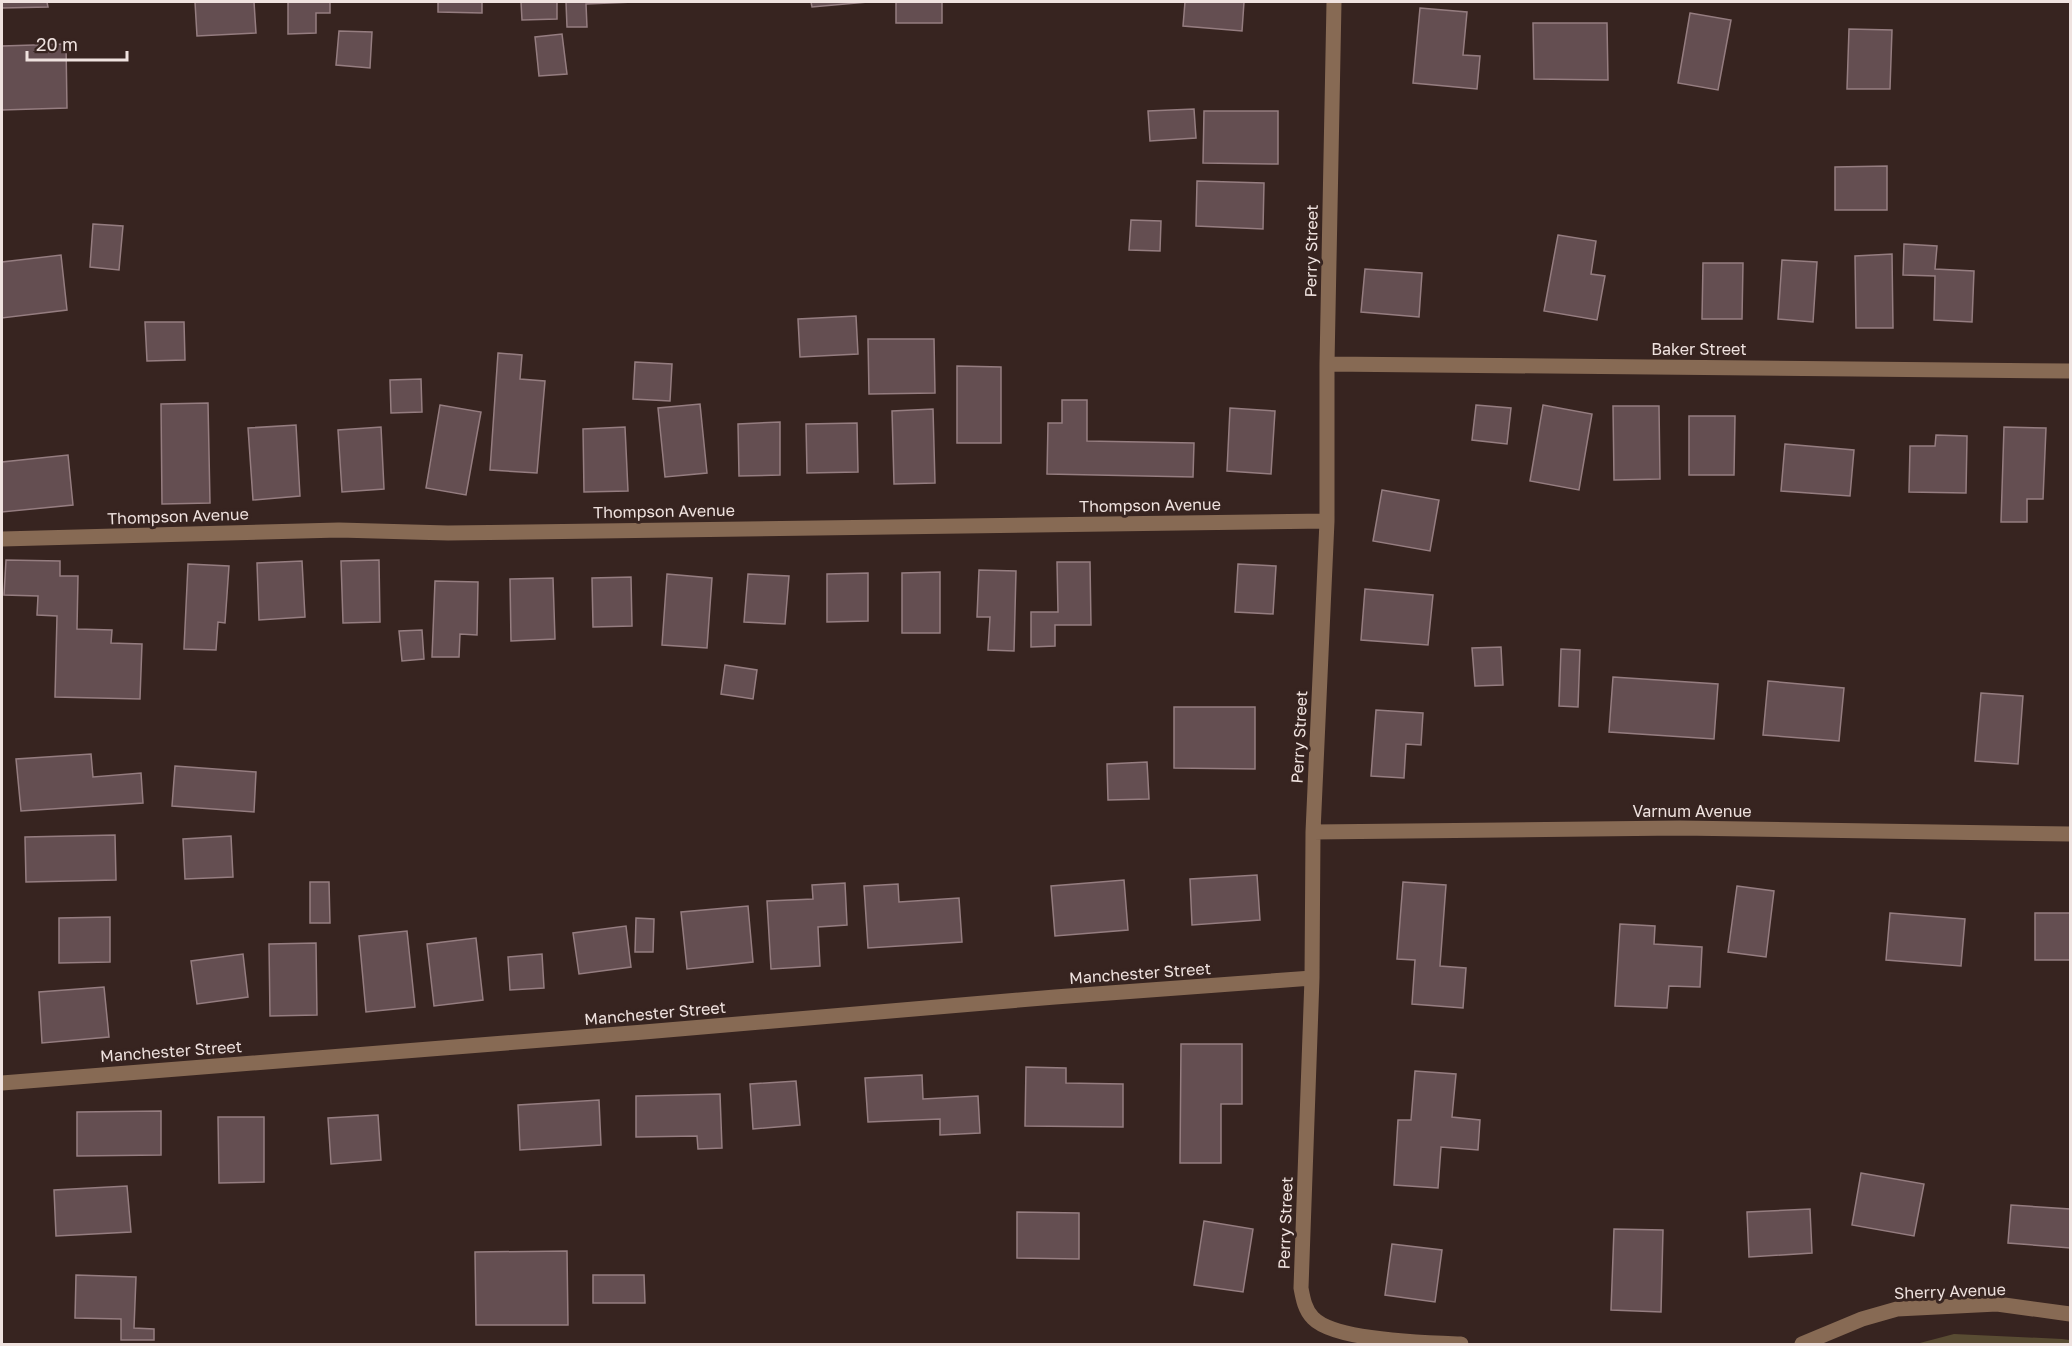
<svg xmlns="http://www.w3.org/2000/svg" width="2072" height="1346" font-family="'Golos Text',sans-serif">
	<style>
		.green { fill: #594c33 }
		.building { fill: #644e51; stroke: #957d80; stroke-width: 1.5 }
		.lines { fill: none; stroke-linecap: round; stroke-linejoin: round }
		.minor { stroke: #876a54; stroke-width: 15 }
		.labels { text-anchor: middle; stroke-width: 6; stroke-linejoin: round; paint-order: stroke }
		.street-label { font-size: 16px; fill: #efe2df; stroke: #372420 }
	</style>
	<rect width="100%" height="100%" fill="#372420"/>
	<path class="green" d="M1954,1334L2062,1339L2070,1340V1344H1916Z"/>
	<path class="building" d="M2,2H47L48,7L2,8Z
		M195,2H254L256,33L197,36Z
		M288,2H330V13H316V33L288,34Z
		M438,2H482V13L438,12Z
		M521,2H557V19L522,20Z
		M566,2H634L586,4L587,27H567Z
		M811,2H868L812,7Z
		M896,2H942V23H896Z
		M1185,2H1244L1242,31L1183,26Z
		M1420,8L1467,12L1463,55L1480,56L1477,89L1413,83Z
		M1690,13L1731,20L1718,90L1678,83Z
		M1533,23H1607L1608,80L1534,79Z
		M1849,29L1892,30L1890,89H1847Z
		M339,31L372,32L370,68L336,65Z
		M562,34L567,74L539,76L535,37Z
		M66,44L67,108L2,110V46Z
		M1194,109L1196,138L1150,141L1148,111Z
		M1204,111H1278V164L1203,163Z
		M1887,166V210H1835V167Z
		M1197,181L1264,183L1263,229L1196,226Z
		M1131,220L1161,221L1160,251L1129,250Z
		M93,224L123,226L119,270L90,267Z
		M1558,235L1596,241L1591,274L1605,276L1597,320L1544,311Z
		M1904,244L1937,246L1935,269L1974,271L1972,322L1934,320L1935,276L1903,275Z
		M1892,254L1893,328H1856L1855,256Z
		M61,255L67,310L2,318V262Z
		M1782,260L1817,262L1813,322L1778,319Z
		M1703,263H1743L1742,319H1702Z
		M1365,269L1422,273L1419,317L1361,312Z
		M856,316L858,354L800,357L798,319Z
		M145,322H184L185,360L147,361Z
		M868,339H934L935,393L869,394Z
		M498,353L522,355L520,379L545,381L537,473L490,470Z
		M635,362L672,364L670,401L633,399Z
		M957,366L1001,367V443H957Z
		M421,379L422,412L391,413L390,380Z
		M1062,400H1087V441L1194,443L1193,477L1047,474L1048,423H1062Z
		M208,403L210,503L162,504L161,404Z
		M700,404L707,473L665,477L658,408Z
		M440,405L481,412L466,495L426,488Z
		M1476,405L1511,408L1507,444L1472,440Z
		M1543,405L1592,414L1579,490L1530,481Z
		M1613,406H1659L1660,479L1614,480Z
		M1230,408L1275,411L1271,474L1227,471Z
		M933,409L935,483L894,484L892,411Z
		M1689,416H1735L1734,475H1689Z
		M780,422V475L739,476L738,424Z
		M857,423L858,472L807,473L806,424Z
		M296,425L300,496L253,500L248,428Z
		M381,427L384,489L342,492L338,430Z
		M625,427L628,491L584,492L583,429Z
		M2004,427L2046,428L2043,499H2027V522H2001Z
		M1936,435L1967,436L1966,493L1909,492L1910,446H1935Z
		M1785,444L1854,450L1850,496L1781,491Z
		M68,455L73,505L2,512V462Z
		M1382,490L1439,500L1430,551L1373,541Z
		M6,560L60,561V576H78L77,629L112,630L111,643L142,644L140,699L55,697L57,616L37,615L38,596L4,595Z
		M379,560L380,622L343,623L341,561Z
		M302,561L305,617L259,620L257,563Z
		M1057,562H1090L1091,625H1055V646L1031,647V612H1058Z
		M188,564L229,566L225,623L218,622L216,650L184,649Z
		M1238,564L1276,566L1273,614L1235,612Z
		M979,570L1016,571L1014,651L988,650L990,617H977Z
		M940,572V633H902V573Z
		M868,573V621L827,622V574Z
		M667,574L712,578L707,648L662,645Z
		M748,574L789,576L785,624L744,622Z
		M631,577L632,626L593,627L592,578Z
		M553,578L555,639L511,641L510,579Z
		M435,581L478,582L477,635L460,634L459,657H432Z
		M1365,589L1433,595L1428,645L1361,640Z
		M422,630L424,659L402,661L399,631Z
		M1501,647L1503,685L1475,686L1472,648Z
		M1561,649L1580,650L1578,707L1559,706Z
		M725,665L757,670L753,699L721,694Z
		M1613,677L1718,684L1714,739L1609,732Z
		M1768,681L1844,688L1839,741L1763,735Z
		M1981,693L2023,696L2018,764L1975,761Z
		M1174,707H1255V769L1174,768Z
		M1376,710L1423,713L1421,745L1406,744L1404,778L1371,776Z
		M91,754L93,777L141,773L143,803L21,811L16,759Z
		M1147,762L1149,799L1108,800L1107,764Z
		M175,766L256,772L254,812L172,806Z
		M115,835L116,880L26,882L25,837Z
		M231,836L233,877L185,879L183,839Z
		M1257,875L1260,920L1192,925L1190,879Z
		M1124,880L1128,930L1055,936L1051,886Z
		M310,882H329L330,923H310Z
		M1403,882L1446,885L1440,966L1466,968L1463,1008L1412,1004L1415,960L1397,959Z
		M845,883L847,925L818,927L820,966L771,969L767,901L813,899L812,885Z
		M898,884L899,902L959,898L962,942L868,948L864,886Z
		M1737,886L1774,891L1766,957L1728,952Z
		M748,906L753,962L687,969L681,912Z
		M1890,913L1965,919L1961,966L1886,960Z
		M2035,913H2070V960H2035Z
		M110,917V962L59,963V918Z
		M636,918L654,919L653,952H635Z
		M1620,924L1655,926L1654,944L1702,947L1700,987L1669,986L1667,1008L1615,1006Z
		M626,926L631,967L579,974L573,933Z
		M407,931L415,1007L366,1012L359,936Z
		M476,938L483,1000L434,1006L427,944Z
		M316,943L317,1015L270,1016L269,944Z
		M243,954L248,997L197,1004L191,961Z
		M542,954L544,988L510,990L508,957Z
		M104,987L109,1037L42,1043L39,992Z
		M1181,1044H1242V1104H1221V1163H1180Z
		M1026,1067L1066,1068V1083L1123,1084V1127L1025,1126Z
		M1415,1071L1456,1074L1452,1117L1480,1120L1478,1150L1441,1147L1438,1188L1394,1185L1398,1120H1411Z
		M922,1075L923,1099L978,1096L980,1133L940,1135V1119L868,1122L865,1078Z
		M796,1081L800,1125L753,1129L750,1084Z
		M720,1094L722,1148L698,1149L697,1136L636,1137V1096Z
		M599,1100L601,1145L520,1150L518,1105Z
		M161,1111V1155L77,1156V1112Z
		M378,1115L381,1160L331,1164L328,1118Z
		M218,1117H264V1182L219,1183Z
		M1861,1173L1924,1184L1914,1236L1852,1225Z
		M127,1186L131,1232L56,1236L54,1190Z
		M2011,1205L2070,1209V1248L2008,1243Z
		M1810,1209L1812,1253L1749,1257L1747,1212Z
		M1017,1212L1079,1213V1259L1017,1258Z
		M1204,1221L1253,1229L1243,1292L1194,1285Z
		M1614,1229L1663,1230L1661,1312L1611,1310Z
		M1392,1244L1442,1250L1435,1302L1385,1295Z
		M567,1251L568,1325H476L475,1252Z
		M76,1275L136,1277L134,1328L154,1329V1340H121V1319L75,1318Z
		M593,1275H644L645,1303H593Z"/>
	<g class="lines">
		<path class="minor" d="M1334,2L1327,364V521L1313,832L1312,978L1301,1288C1303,1299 1305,1310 1313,1318C1335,1341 1428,1343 1461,1344
			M1327,364L2070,371
			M2,539L339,530L448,533L1327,521
			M1313,832L1680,828L2070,834
			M2,1083L644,1032L1055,997L1312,978
			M1802,1344L1862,1319L1897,1309L1997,1304L2070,1314"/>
	</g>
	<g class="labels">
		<g class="street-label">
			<text transform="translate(1311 251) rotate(-89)" y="6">Perry Street</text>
			<text x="1699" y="355">Baker Street</text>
			<text transform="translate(1150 505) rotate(-1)" y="6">Thompson Avenue</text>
			<text transform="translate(664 511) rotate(-1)" y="6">Thompson Avenue</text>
			<text transform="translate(178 516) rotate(-2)" y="6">Thompson Avenue</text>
			<text transform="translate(1299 737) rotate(-87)" y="6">Perry Street</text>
			<text x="1692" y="817">Varnum Avenue</text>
			<text transform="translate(1140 973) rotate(-4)" y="6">Manchester Street</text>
			<text transform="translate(655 1013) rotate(-5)" y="6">Manchester Street</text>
			<text transform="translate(171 1051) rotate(-4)" y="6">Manchester Street</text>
			<text transform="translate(1285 1223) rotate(-88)" y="6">Perry Street</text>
			<text transform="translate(1950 1291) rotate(-2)" y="6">Sherry Avenue</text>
		</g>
	</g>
	<rect width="2072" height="1346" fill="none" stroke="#efe2df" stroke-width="6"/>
	<path d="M27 51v9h100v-9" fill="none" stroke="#efe2df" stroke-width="3"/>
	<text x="36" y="51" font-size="18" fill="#efe2df" stroke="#372420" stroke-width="4.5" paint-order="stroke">20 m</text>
</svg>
